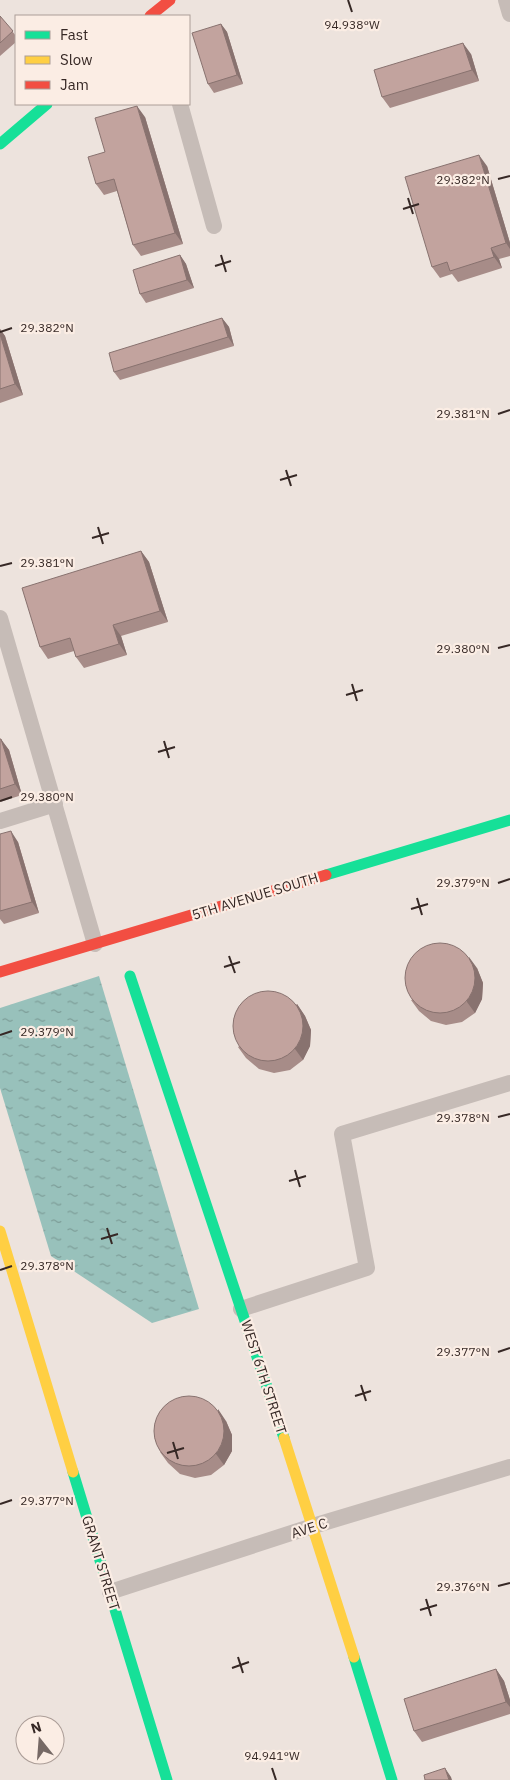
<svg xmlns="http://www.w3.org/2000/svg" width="510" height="1780" font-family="'IBM Plex Sans',sans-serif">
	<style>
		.water { fill: url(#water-ripples) }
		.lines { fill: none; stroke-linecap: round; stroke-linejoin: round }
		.street { stroke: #c6bcb7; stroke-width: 16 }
		.fast { stroke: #16e098; stroke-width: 11 }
		.slow { stroke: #ffcf43; stroke-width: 11 }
		.jam { stroke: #f24e42; stroke-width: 11 }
		.wall { fill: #a78c88 }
		.shaded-wall { fill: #88726f }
		.building { fill: #c2a39e; stroke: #88726f }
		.ticks { fill: none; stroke: #362825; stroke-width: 2 }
		.labels { text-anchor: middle; stroke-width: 4.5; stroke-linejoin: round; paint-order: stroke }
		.street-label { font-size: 14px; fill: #362825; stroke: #fbede4 }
		.ticks-label { font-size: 12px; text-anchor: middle; fill: #362825; stroke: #fbede4; stroke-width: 4.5; stroke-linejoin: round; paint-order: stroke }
	</style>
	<defs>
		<pattern id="water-ripples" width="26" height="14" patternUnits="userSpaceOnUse" patternTransform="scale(1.25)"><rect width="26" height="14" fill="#98c1bb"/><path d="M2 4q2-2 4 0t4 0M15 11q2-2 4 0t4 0" fill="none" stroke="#7d9d98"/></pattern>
	</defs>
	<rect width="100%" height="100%" fill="#ede3dd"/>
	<path class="water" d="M99,976L199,1309L152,1323L51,1256L0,1088V1008Z"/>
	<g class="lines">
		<path class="street" d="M506,0L510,14
			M180,104L214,226
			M0,618L95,944
			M0,821L55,804
			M241,1309L367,1268L342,1134L510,1083
			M110,1592L313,1526L510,1467"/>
		<path class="fast" d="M0,144L47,104
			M326,875L510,820
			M130,976L284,1438
			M73,1472L167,1780
			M354,1657L392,1780"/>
		<path class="slow" d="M0,1231L73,1472
			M284,1438L354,1657"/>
		<path class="jam" d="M150,16L170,0
			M0,972L326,875"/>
	</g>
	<path class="wall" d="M0,16L16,36V42L0,56Z
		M221,24L227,32L243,84L214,93L208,84Z
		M471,54L479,81L390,108L382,97Z
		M145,117L183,244L141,256L133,245L117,191L104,195L96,184Z
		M487,166L510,243V256L499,259L502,268L458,282L452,274L440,278L432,267Z
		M180,255L186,264L194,288L146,303L140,294Z
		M222,318L229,327L234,346L120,380L114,372Z
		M0,329L5,336L23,395L0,403Z
		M141,551L149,562L168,622L121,636L127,655L84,668L76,657L74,651L48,659L40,647Z
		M0,739L9,750L22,795L0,802Z
		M0,834L18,842L39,913L4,924L0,919Z
		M477,968L483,983L482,999L475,1013L462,1022L446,1025L431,1021L419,1011L411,1000Z
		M297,1004L305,1016L311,1030L310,1046L303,1060L290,1070L274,1073L259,1069L246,1058L238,1047Z
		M226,1421L232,1435V1451L224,1465L211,1475L195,1478L180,1474L168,1463L160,1452Z
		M496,1669L504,1681L510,1700V1714L422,1742L414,1731Z"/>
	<path class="shaded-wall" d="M221,24L227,32L243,84L237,75Z
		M463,43L471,54L479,81L472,70Z
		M137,106L145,117L183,244L175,233Z
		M479,155L487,166L510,243V249L506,243Z
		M491,248L499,259L502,268L494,257Z
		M180,255L186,264L194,288L187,280Z
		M222,318L229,327L234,346L228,337Z
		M0,329L5,336L23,395L15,384L0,334Z
		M141,551L149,562L168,622L160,611Z
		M113,625L121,636L127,655L119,644Z
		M1,739L9,750L22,795L15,784Z
		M11,831L18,842L39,913L32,902Z
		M469,957L477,968L483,983L482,999L475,1013L467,1002Z
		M297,1004L305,1016L311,1030L310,1046L303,1060L295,1049Z
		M218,1409L226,1421L232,1435V1451L224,1465L216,1454Z
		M496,1669L504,1681L510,1700V1707L506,1702Z
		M445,1768L451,1777L452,1780H449Z"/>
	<path class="building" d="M0,16L13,31L0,43Z
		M221,24L237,75L208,84L192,33Z
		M463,43L472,70L382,97L374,70Z
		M137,106L175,233L133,245L114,179L96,184L88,157L105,152L95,118Z
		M479,155L506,243L491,248L494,257L450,271L447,262L432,267L405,177Z
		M180,255L187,280L140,294L133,270Z
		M222,318L228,337L114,372L109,353Z
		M0,334L15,384L0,389Z
		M141,551L160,611L113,625L119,644L76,657L70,638L40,647L22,588Z
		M0,739H1L15,784L0,789Z
		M11,831L32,902L0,911V834Z
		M405 978a35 35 0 1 1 70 0a35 35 0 1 1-70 0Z
		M233 1026a35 35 0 1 1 70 0a35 35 0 1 1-70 0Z
		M154 1431a35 35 0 1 1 70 0a35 35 0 1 1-70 0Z
		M496,1669L506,1702L414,1731L404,1699Z
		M445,1768L449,1780H425L424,1775Z"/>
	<path class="ticks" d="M348,0L352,12M498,179L510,176M408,198L413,214M403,209L419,204M221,255L226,272M215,266L231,261M0,332L12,328M498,414L510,410M286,470L291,486M280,480L297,475M98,527L103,544M92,538L109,533M0,566L12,563M498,648L510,645M352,684L357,701M346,695L363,690M164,741L169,758M158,752L175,747M0,801L12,797M498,883L510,879M417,898L422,915M411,909L428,904M229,956L235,973M224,967L240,962M0,1035L12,1031M498,1117L510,1114M295,1170L300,1187M289,1181L306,1176M107,1228L112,1244M101,1239L118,1234M0,1270L12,1266M498,1352L510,1348M361,1385L366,1401M355,1396L371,1391M173,1442L178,1459M167,1453L184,1448M0,1504L12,1500M498,1586L510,1583M426,1599L431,1616M420,1610L437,1605M238,1657L243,1673M232,1668L249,1662M272,1768L276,1780"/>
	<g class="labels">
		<g class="street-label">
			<text transform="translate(255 896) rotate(-17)" y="5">5TH AVENUE SOUTH</text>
			<text transform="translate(264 1377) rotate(72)" y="5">WEST 6TH STREET</text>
			<text transform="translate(309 1528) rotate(-18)" y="5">AVE C</text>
			<text transform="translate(101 1563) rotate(73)" y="5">GRANT STREET</text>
		</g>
	</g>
	<g class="ticks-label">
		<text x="352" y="29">94.938°W</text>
		<text x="463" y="184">29.382°N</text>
		<text x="47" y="332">29.382°N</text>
		<text x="463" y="418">29.381°N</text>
		<text x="47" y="567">29.381°N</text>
		<text x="463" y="653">29.380°N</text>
		<text x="47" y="801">29.380°N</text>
		<text x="463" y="887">29.379°N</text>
		<text x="47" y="1036">29.379°N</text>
		<text x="463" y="1122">29.378°N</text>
		<text x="47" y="1270">29.378°N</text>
		<text x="463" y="1356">29.377°N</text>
		<text x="47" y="1505">29.377°N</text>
		<text x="463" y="1591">29.376°N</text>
		<text x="272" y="1760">94.941°W</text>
	</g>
	<rect x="15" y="15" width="175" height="90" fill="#fbede4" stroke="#ac9e98"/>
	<rect x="25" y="31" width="25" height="8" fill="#16e098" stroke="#ac9e98"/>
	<text x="60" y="40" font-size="15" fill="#362825">Fast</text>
	<rect x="25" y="56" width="25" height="8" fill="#ffcf43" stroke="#ac9e98"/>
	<text x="60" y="65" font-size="15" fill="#362825">Slow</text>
	<rect x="25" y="81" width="25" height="8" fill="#f24e42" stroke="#ac9e98"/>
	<text x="60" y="90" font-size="15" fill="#362825">Jam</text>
	<g transform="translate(40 1740) rotate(343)"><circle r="24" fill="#fbede4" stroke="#ac9e98"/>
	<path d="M0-4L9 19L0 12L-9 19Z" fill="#766965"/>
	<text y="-8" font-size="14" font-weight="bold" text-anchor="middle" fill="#362825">N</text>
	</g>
</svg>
